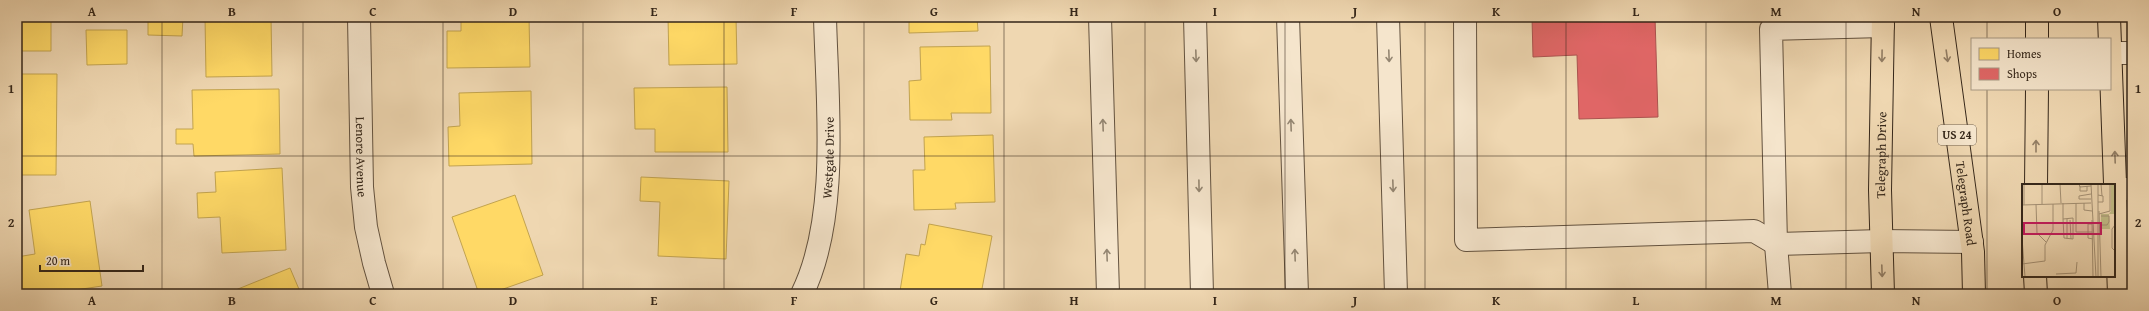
<svg xmlns="http://www.w3.org/2000/svg" width="2149" height="311" font-family="'Gentium Book Plus',serif">
	<style>
		.homes { fill: #ffd966; stroke: #c2a34f }
		.shops { fill: #e06666; stroke: #ac534f }
		.lines { fill: none; stroke-linecap: round; stroke-linejoin: round }
		.minor-casing { stroke: #63523f; stroke-width: 24 }
		.major-casing { stroke: #342619; stroke-width: 24 }
		.minor { stroke: #f5e5cc; stroke-width: 22 }
		.major { stroke: #efd7b1; stroke-width: 22 }
		.oneway { stroke: #948672 }
		.oneway2 { stroke: #927e65 }
		.grid { fill: none; stroke: #342619; stroke-width: 1; stroke-opacity: 0.55 }
		.labels { text-anchor: middle; stroke-width: 4; stroke-linejoin: round; paint-order: stroke }
		.shield { fill: #f5e5cc; stroke: #6e5f4f; stroke-width: 1 }
		.shield-label { font-size: 12px; font-weight: bold; fill: #342619 }
		.street-label { font-size: 13px; fill: #342619; stroke: #f5e5cc }
		.inset-road { fill: none; stroke: #a49074; stroke-width: 1 }
		.view { fill: #c2185b; fill-opacity: 0.15; stroke: #c2185b; stroke-width: 2 }
		.inset-edge { fill: none; stroke: #342619; stroke-width: 2 }
		.neatline { fill: none; stroke: #342619; stroke-width: 1.5 }
		.grid-label { font-size: 13px; text-anchor: middle; font-weight: bold; fill: #342619 }
	</style>
	<rect width="100%" height="100%" fill="#efd7b1"/>
	<filter id="stains"><feTurbulence type="fractalNoise" baseFrequency=".005" numOctaves="4"/><feColorMatrix values="0 0 0 0 .2 0 0 0 0 .09 0 0 0 0 .02 0 0 0 .5 -.17"/></filter>
	<radialGradient id="worn" r=".72"><stop offset=".6" stop-color="#630" stop-opacity="0"/><stop offset="1" stop-color="#630" stop-opacity=".3"/></radialGradient>
	<path class="homes" d="M17,17H51V51H17Z
		M148,17H183L182,36L148,35Z
		M205,17H271L272,76L206,77Z
		M461,17H529L530,67L447,68V31H461Z
		M668,17H736L737,64L669,65Z
		M909,17H977L978,31L909,33Z
		M86,30H127V64L87,65Z
		M990,46L991,113H951L952,120H910L909,81L921,80L920,47Z
		M17,74H57L56,175H17Z
		M727,87L728,152H655V129H635L634,88Z
		M279,89L280,154L194,156L193,144H176V129H193L192,90Z
		M531,91L532,164L449,166L448,127L460,126L459,93Z
		M993,135L995,202L955,203L956,209L914,210L913,170H925L924,137Z
		M282,168L286,250L222,253L220,217L198,218L197,193L216,192L215,172Z
		M641,177L729,181L726,259L658,256L660,202L640,201Z
		M515,195L543,275L489,294H479L452,217Z
		M90,201L102,286L49,294H17V257L35,254L29,210Z
		M929,224L992,236L981,294H916L900,291L906,254L919,256L921,244L925,245Z
		M290,268L301,294H229L228,293Z"/>
	<path class="shops" d="M1532,17H1655L1658,117L1579,119L1577,55L1533,57Z"/>
	<g class="lines">
		<defs>
			<g id="minor">
				<path id="s1" d="M359,17L362,187L366,227L374,263L383,294"/>
				<path d="M1100,17L1108,294"/>
				<path d="M1195,17L1202,294"/>
				<path d="M1288,17L1297,294"/>
				<path d="M1388,17L1396,294"/>
				<path d="M1465,17L1466,240L1754,231L1776,244L1881,241L1972,242"/>
				<path d="M2111,53H2132"/>
				<path d="M2116,189H2132"/>
				<path id="s2" d="M802,294C840,217 827,101 825,17"/>
				<path d="M1780,294L1776,244L1771,29L1883,26"/>
			</g>
			<g id="major">
				<path id="s3" d="M1941,17L1973,252L1974,294"/>
				<path d="M2109,17L2119,294"/>
				<path d="M2037,39V17"/>
				<path d="M2036,185L2037,89"/>
				<path d="M2035,276L2036,294"/>
				<path id="s4" d="M1883,294L1880,190L1883,17"/>
			</g>
		</defs>
		<use href="#minor" class="minor-casing"/>
		<use href="#major" class="major-casing"/>
		<use href="#minor" class="minor"/>
		<use href="#major" class="major"/>
	</g>
	<defs><path id="oneway-shaft" d="M-6 0H5M1.5-3L5.5 0L1.5 3" fill="none" stroke-width="1.6" stroke-linecap="round" stroke-linejoin="round"/></defs>
	<g class="oneway">
		<use href="#oneway-shaft" transform="translate(1196 56) rotate(88)"/>
		<use href="#oneway-shaft" transform="translate(1389 56) rotate(88)"/>
		<use href="#oneway-shaft" transform="translate(1103 125) rotate(-92)"/>
		<use href="#oneway-shaft" transform="translate(1291 125) rotate(-92)"/>
		<use href="#oneway-shaft" transform="translate(1199 186) rotate(89)"/>
		<use href="#oneway-shaft" transform="translate(1393 186) rotate(88)"/>
		<use href="#oneway-shaft" transform="translate(1107 255) rotate(-92)"/>
		<use href="#oneway-shaft" transform="translate(1295 255) rotate(-92)"/>
	</g>
	<g class="oneway2">
		<use href="#oneway-shaft" transform="translate(1882 56) rotate(91)"/>
		<use href="#oneway-shaft" transform="translate(1947 56) rotate(82)"/>
		<use href="#oneway-shaft" transform="translate(2036 146) rotate(-90)"/>
		<use href="#oneway-shaft" transform="translate(2115 157) rotate(-92)"/>
		<use href="#oneway-shaft" transform="translate(1882 271) rotate(88)"/>
	</g>
	<path class="grid" d="M162,17V294M303,17V294M443,17V294M583,17V294M724,17V294M864,17V294M1004,17V294M1145,17V294M1285,17V294M1425,17V294M1566,17V294M1706,17V294M1846,17V294M1987,17V39M1987,89V294M17,156H2132"/>
	<g class="labels">
		<rect class="shield" x="1938" y="125" width="38" height="20" rx="3"/>
		<g class="shield-label">
			<text x="1957" y="139">US 24</text>
		</g>
		<g class="street-label">
			<text dy="5" stroke="none"><textPath href="#s4" startOffset="139">Telegraph Drive</textPath></text>
			<text dy="5" stroke="none"><textPath href="#s1" startOffset="140">Lenore Avenue</textPath></text>
			<text dy="5" stroke="none"><textPath href="#s2" startOffset="140">Westgate Drive</textPath></text>
			<text dy="5" stroke="none"><textPath href="#s3" startOffset="188">Telegraph Road</textPath></text>
		</g>
	</g>
	<g transform="translate(2022 184)">
		<rect width="93" height="93" fill="#efd7b1"/>
		<path d="M89,0H93V30H87L88,45H79V30H87L89,27Z" fill="#c1bc86"/>
		<path class="inset-road" d="M2,0V21M20,0V20M38,0L39,19M57,0L58,3L69,2M69,0L74,93M76,0V93M79,0L80,12M58,2V7H65V2M69,10L57,12V15H69M76,11L81,12V18H76M41,19V35L51,34M54,19V48H70M62,19V26L70,27M14,20L15,49L24,58M0,21L69,19M77,27L79,93M77,30L88,27V0M41,35L42,54L51,55V34M45,35V55M48,36L49,55M70,36L71,93M70,40H66V54L71,55M78,41H85L87,38V32H79M93,41L90,45V64L93,67M0,54L3,93M0,80L23,77V61L31,46V20M34,90L54,89L55,78"/>
		<path class="view" d="M2,39H79V50H2Z"/>
		<rect width="93" height="93" class="inset-edge"/>
	</g>
	<rect width="2149" height="311" fill="none" stroke="#efd7b1" stroke-width="44"/>
	<rect x="1971" y="38" width="140" height="52" fill="#f5e5cc" stroke="#a89984"/>
	<rect x="1979" y="48" width="20" height="12" fill="#ffd966" stroke="#a89984"/>
	<text x="2007" y="58" font-size="12" fill="#342619">Homes</text>
	<rect x="1979" y="68" width="20" height="12" fill="#e06666" stroke="#a89984"/>
	<text x="2007" y="78" font-size="12" fill="#342619">Shops</text>
	<path d="M40 265v6h103v-6" fill="none" stroke="#342619" stroke-width="2"/>
	<text x="46" y="265" font-size="12" fill="#342619" stroke="#f5e5cc" stroke-width="3" paint-order="stroke">20 m</text>
	<rect x="22" y="22" width="2105" height="267" class="neatline"/>
	<g class="grid-label">
		<text x="92" y="16">A</text>
		<text x="232" y="16">B</text>
		<text x="373" y="16">C</text>
		<text x="513" y="16">D</text>
		<text x="654" y="16">E</text>
		<text x="794" y="16">F</text>
		<text x="934" y="16">G</text>
		<text x="1074" y="16">H</text>
		<text x="1215" y="16">I</text>
		<text x="1355" y="16">J</text>
		<text x="1496" y="16">K</text>
		<text x="1636" y="16">L</text>
		<text x="1776" y="16">M</text>
		<text x="1916" y="16">N</text>
		<text x="2057" y="16">O</text>
		<text x="11" y="93">1</text>
		<text x="2138" y="93">1</text>
		<text x="11" y="227">2</text>
		<text x="2138" y="227">2</text>
		<text x="92" y="305">A</text>
		<text x="232" y="305">B</text>
		<text x="373" y="305">C</text>
		<text x="513" y="305">D</text>
		<text x="654" y="305">E</text>
		<text x="794" y="305">F</text>
		<text x="934" y="305">G</text>
		<text x="1074" y="305">H</text>
		<text x="1215" y="305">I</text>
		<text x="1355" y="305">J</text>
		<text x="1496" y="305">K</text>
		<text x="1636" y="305">L</text>
		<text x="1776" y="305">M</text>
		<text x="1916" y="305">N</text>
		<text x="2057" y="305">O</text>
	</g>
	<rect width="100%" height="100%" filter="url(#stains)"/>
	<rect width="100%" height="100%" fill="url(#worn)"/>
</svg>
